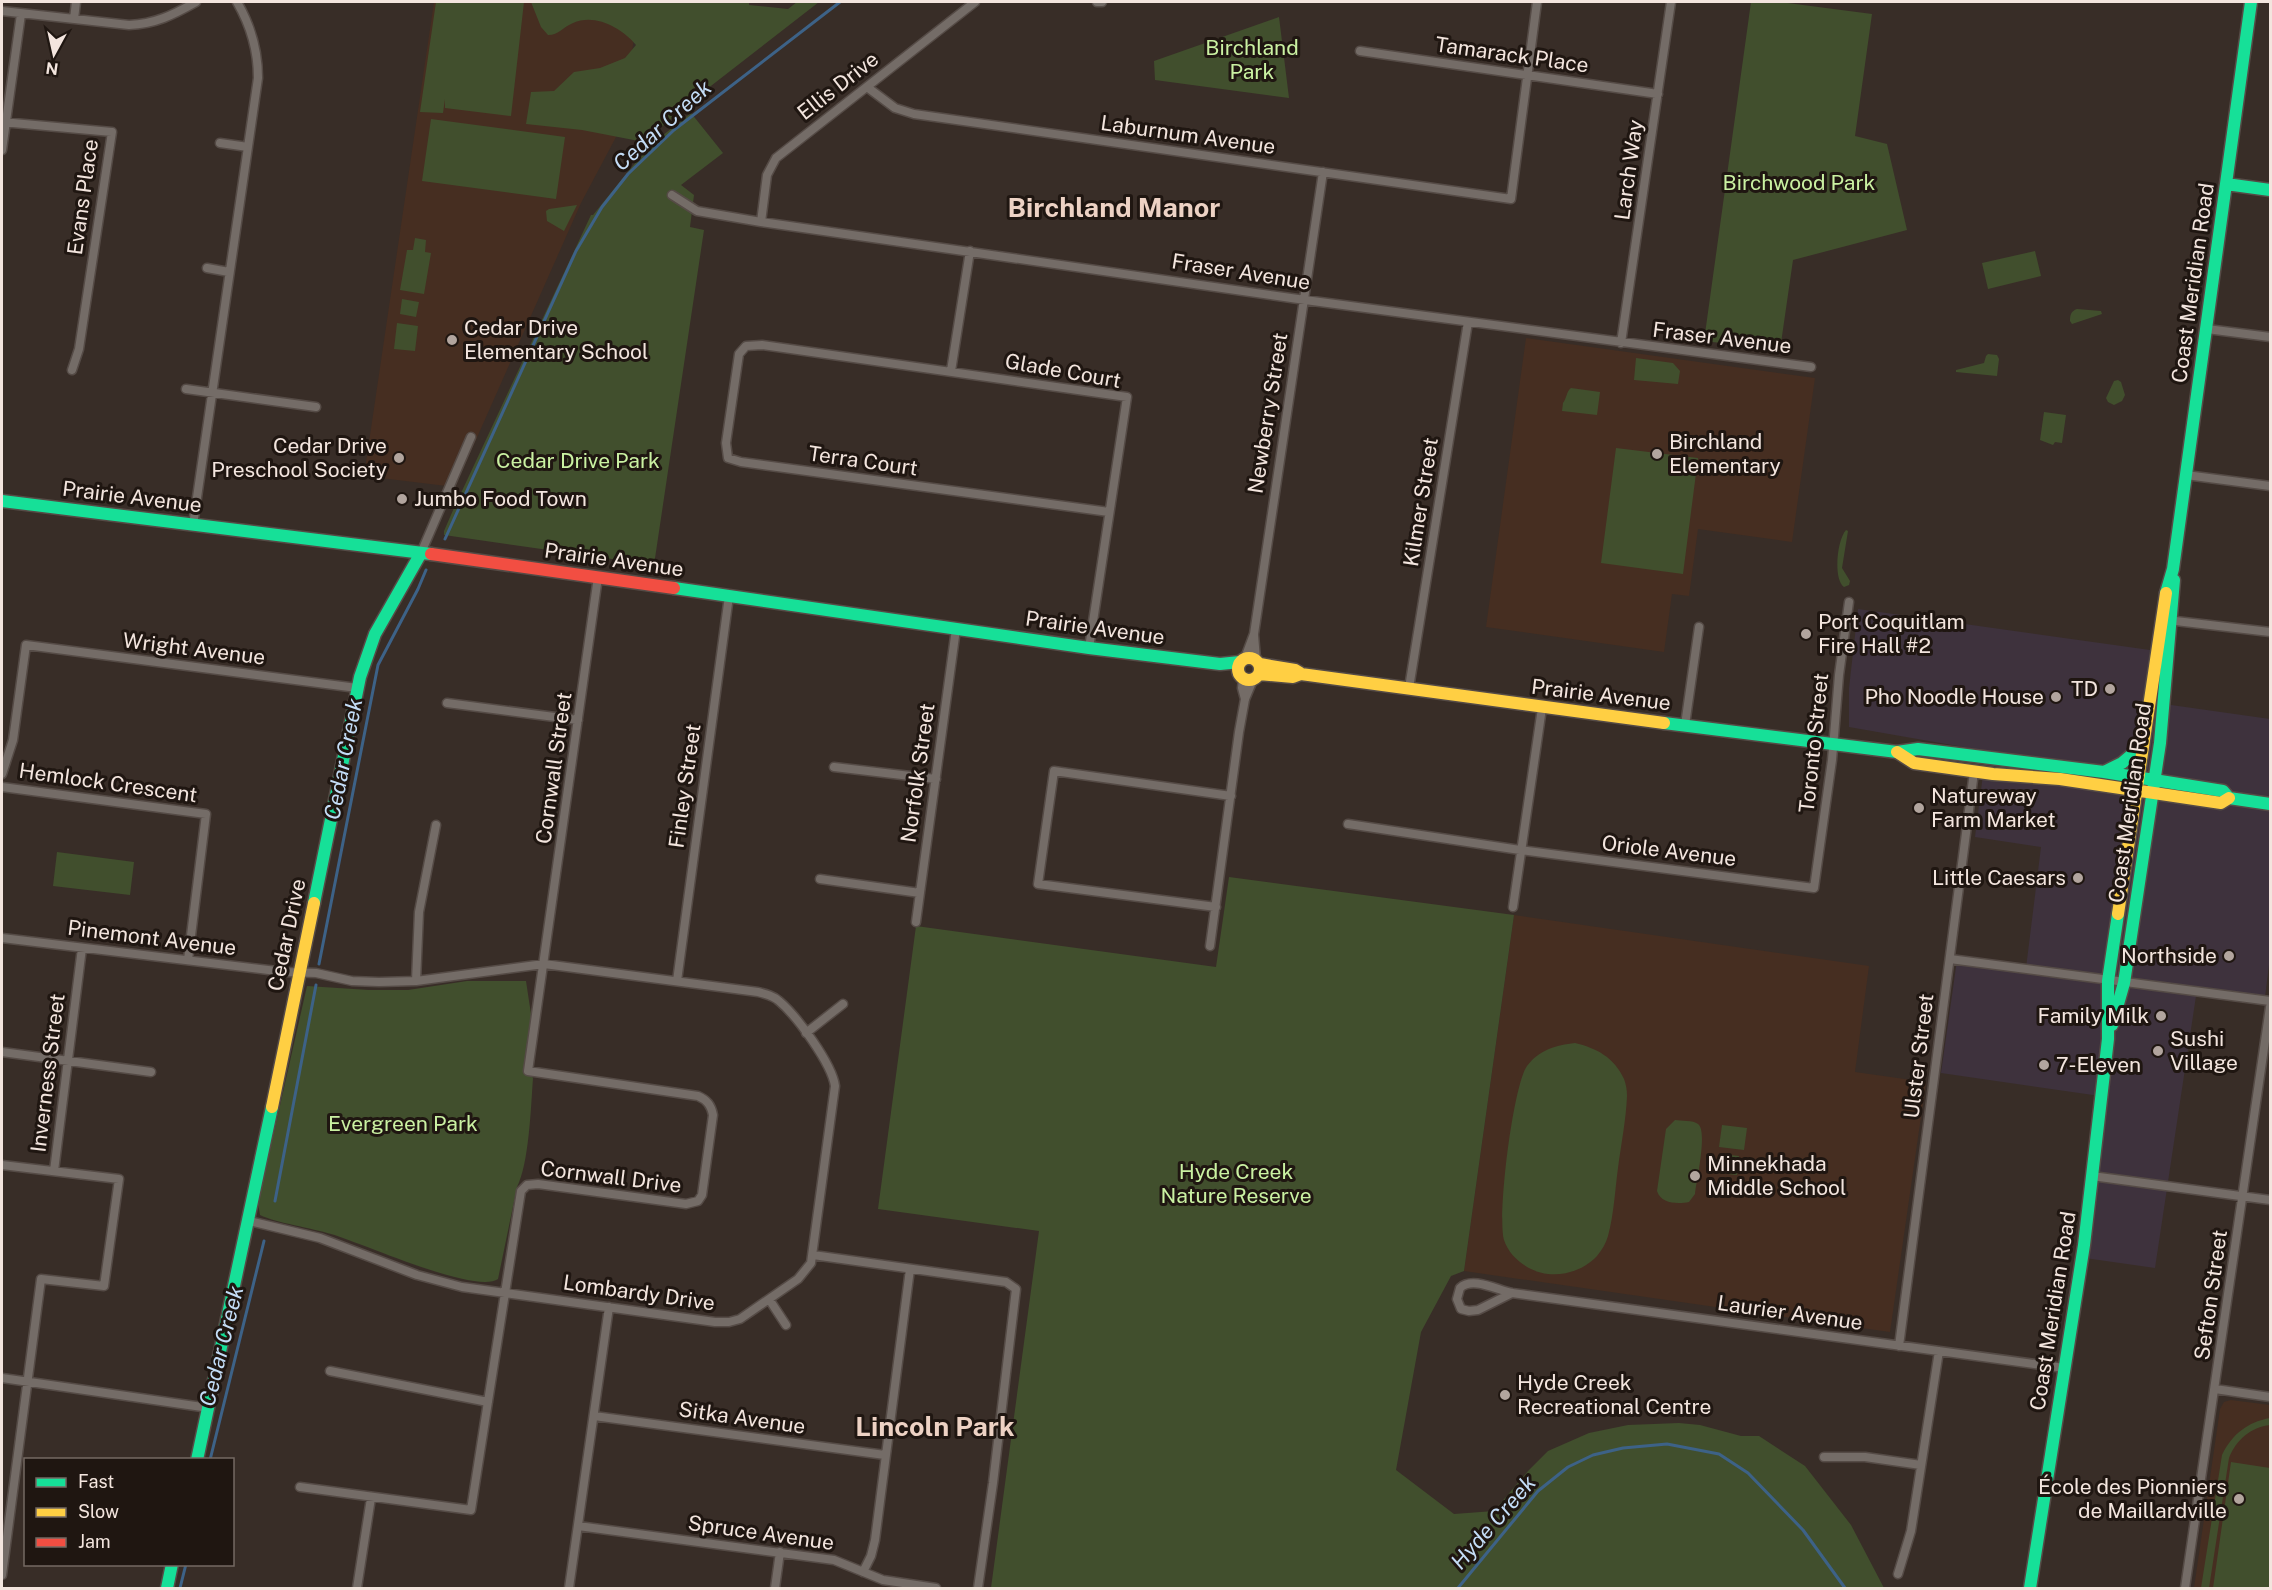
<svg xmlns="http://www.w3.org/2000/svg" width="2272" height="1590" font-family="'Public Sans',sans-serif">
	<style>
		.commercial { fill: #3e323d }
		.built { fill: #462e21 }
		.green { fill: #414f2d }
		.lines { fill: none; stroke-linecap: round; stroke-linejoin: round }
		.stream { stroke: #3d6287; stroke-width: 3 }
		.street-casing { stroke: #554b46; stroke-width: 11 }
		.fast-casing { stroke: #554b46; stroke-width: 15 }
		.slow-casing { stroke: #554b46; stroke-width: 15 }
		.jam-casing { stroke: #554b46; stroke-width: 15 }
		.street { stroke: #746c67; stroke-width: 8 }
		.fast { stroke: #16e098; stroke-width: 12 }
		.slow { stroke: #ffcf43; stroke-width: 12 }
		.jam { stroke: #f24e42; stroke-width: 12 }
		.poi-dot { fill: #b2a59e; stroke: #1f1611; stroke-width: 2 }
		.labels { text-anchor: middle; stroke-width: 6; stroke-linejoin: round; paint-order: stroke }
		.park-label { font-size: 21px; fill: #caf1a2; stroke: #1f1611 }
		.street-label { font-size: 21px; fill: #f3e5de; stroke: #1f1611 }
		.poi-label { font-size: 21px; fill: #f3e5de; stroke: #1f1611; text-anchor: start }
		.water-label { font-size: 22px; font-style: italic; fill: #c4ddf7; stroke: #1f1611 }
		.district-label { font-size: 27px; font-weight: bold; fill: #edd2c4; stroke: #1f1611 }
	</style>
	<rect width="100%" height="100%" fill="#382d27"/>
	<path class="commercial" d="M1858,609L2150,650L2143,701L2270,719V957L2264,1005L2196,996L2155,1268L2085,1258L2107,1097L1941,1073L1957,960L2026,968L2041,847L1975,837L1986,751L1849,727V688Z"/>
	<path class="built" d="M434,2H638L624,122L581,203L455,487L364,476Z
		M1526,338L1815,378L1792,542L1698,529L1689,596L1672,594L1664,652L1486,627Z
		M1514,915L1869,966L1855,1072L1926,1082L1890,1332L1464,1271Z
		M2231,1400L2270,1405V1588H2194L2220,1409L2224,1402Z"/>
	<path class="green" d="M436,2H524L511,116L445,108V99L443,113L420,112Z
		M531,2H749V5L788,9L797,2H819L698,96L644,142L582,130L526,124L531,92L554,91L574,72L600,68L625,58L636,45C622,28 595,13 573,23C563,27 559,35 548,35L541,27Z
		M1751,2H1780L1872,14L1855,136L1887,144L1907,230L1793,260L1780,350L1704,341Z
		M1279,17L1289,98L1155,80L1154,61Z
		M691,113L723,153L681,185L694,195L690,227L704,230L654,565L444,535V531L454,508L591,215H593L648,147Z
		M431,119L565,137L556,199L422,181Z
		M577,205L564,231L547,221L546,211L549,209Z
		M415,238L426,240L425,252L431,253L424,294L400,290L407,250H413Z
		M2035,251L2041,276L1988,289L1982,263Z
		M402,299L419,302L416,317L400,314Z
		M2077,309L2101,311L2102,314L2072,324L2070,321C2070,315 2071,311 2077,309Z
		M397,323L418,326L415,351L394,349Z
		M1988,354L1997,355L1999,359L1997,376L1956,372V370L1984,363L1986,356Z
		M1636,358L1673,363L1680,371L1678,384L1634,380Z
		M2118,380L2121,382L2125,395L2122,401L2114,405L2108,402L2106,398L2114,381Z
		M1571,388L1600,392L1597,415L1562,411L1563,403C1567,398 1566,392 1571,388Z
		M2044,412L2066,415L2062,443L2055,442L2053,445L2040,440Z
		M1616,448L1698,458L1683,574L1601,563Z
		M1846,530L1848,531L1842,568L1850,581L1849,585L1844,587C1833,579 1837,540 1846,530Z
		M57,852L134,862L130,895L53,886Z
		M1229,877L1514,915L1464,1271L1451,1276L1421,1332L1396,1470L1454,1514L1494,1511L1528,1471L1548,1451L1589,1433L1628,1425L1679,1423L1700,1425L1741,1436H1759L1805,1466L1851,1525L1884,1588H991L1039,1231L878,1209L916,926L1216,967Z
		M467,981H526L531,1014L528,1071L533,1078C531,1106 529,1164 517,1187L498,1279C476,1295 360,1242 331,1234C312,1228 276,1223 260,1215L258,1203L307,986L369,990H408Z
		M1575,1043C1596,1048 1614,1057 1624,1079C1626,1084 1627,1090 1627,1096C1626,1120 1621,1145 1618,1168C1615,1190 1614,1214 1608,1236C1606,1243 1602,1250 1597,1256C1585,1269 1566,1276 1548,1274C1529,1272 1510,1258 1504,1240C1497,1216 1513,1086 1527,1066C1539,1050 1556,1045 1575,1043Z
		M1675,1120C1681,1121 1693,1120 1698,1124C1708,1131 1696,1182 1695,1194L1689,1202C1678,1204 1661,1204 1657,1191L1666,1129Z
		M1722,1125L1747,1128L1744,1150L1719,1147Z
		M1721,1154L1739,1156L1737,1175L1718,1173Z
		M2270,1418V1425C2251,1427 2236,1440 2229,1458L2209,1588H2201L2222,1455C2232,1434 2248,1422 2270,1418Z
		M2231,1462L2270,1468V1588H2213Z"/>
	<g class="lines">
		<path class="stream" d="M445,539L576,251L602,207L628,174L674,130L840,2
			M319,964L378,665L418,589L426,570
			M275,1201L316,985
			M210,1460L264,1241
			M180,1588L186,1564
			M1458,1588L1538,1491L1568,1467L1593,1455L1623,1448L1667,1444L1719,1454L1748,1473L1803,1530L1845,1588"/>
		<defs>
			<path id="street" d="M1097,2H1102
				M2,11L129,25C155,24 173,15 196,2
				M74,19L76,2
				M1360,51L1658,94
				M867,87L895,108L914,114L1511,199L1537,2
				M2,122L112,132L79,349L72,370
				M220,143L248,147
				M2,150L21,14
				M672,195L697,211L761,222L1305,300L1811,367
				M761,222L767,175L776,158L975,2
				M207,268L229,272
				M2207,329L2270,337
				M1621,343L1671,2
				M951,371L970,251
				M186,389L316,407
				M2186,475L2270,486
				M193,525L258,78C258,49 251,26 237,2
				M421,553L471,437
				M2167,620L2270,632
				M1254,635L1256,659
				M1089,648L1127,397L762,345L746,346L739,354L726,443L728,458L741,462L1109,512
				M1245,658L1254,634L1323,172
				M1243,679L1242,688L1245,699
				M1409,688L1468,322
				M447,703L578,720
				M1685,725L1699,627
				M834,767L936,779
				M2,774L13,740L26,645L357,688
				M2,787L206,814L188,960
				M1348,824L1520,850L1814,888L1832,760L1839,675L1849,602
				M820,879L920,893
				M1216,907L1038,884L1054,771L1231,796
				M1513,907L1542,708
				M916,922L956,629
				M2,938L285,972L316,973L352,981L379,982L416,981L544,964L758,992C766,994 774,996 779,1001C797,1016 832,1064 835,1086L811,1263L798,1279L740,1319L729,1322H715L462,1287L417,1275L320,1238L249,1221
				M1210,946L1239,732L1245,699L1253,680
				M1950,959L2270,1001
				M416,981L419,912L436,825
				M677,981L729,596
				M806,1033L843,1004
				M2,1052L151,1072
				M2,1165L119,1179L104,1286L41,1279L2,1575
				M54,1171L82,948
				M2092,1176L2270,1200
				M813,1255L1006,1282L1016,1289L993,1483L978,1588
				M1512,1293L1478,1310L1469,1311L1461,1309L1457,1299L1460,1288C1472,1276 1497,1290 1512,1293L2064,1368
				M769,1299L786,1325
				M1899,1346L1974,772
				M330,1371L488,1402
				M2,1378L209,1408
				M2215,1389L2270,1397
				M594,1416L885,1455
				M1824,1457H1865L1921,1465
				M300,1487L471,1510L521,1191L527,1185L538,1184L686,1204L698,1201L702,1195L713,1115C711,1105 707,1100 698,1096L528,1071L598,577
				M578,1526L834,1560L883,1580L936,1588
				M863,1572L871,1556L875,1540L910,1269
				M1898,1574L1911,1531L1939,1351
				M357,1588L371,1498
				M569,1588L609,1307
				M775,1588L780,1552
				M2185,1588L2270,1007"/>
			<path id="fast" d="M2226,184L2270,190
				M2,501L431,554
				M674,588L1089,648L1220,664L1240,662
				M2166,593L2173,569L2251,2
				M1664,723L1897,752L1918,749L2104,772L2223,791L2229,798L2270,804
				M2104,772L2122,763L2142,746
				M314,903L360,677L375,634L421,553
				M2112,1025L2124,983L2160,743L2174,580
				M197,1460L272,1107
				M167,1588L172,1564
				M2030,1588L2084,1245L2108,1039V981L2118,914"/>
			<path id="slow" d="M1238 669a11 11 0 1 1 22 0a11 11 0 1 1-22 0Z
				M1260,664L1295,670L1300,673
				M1259,674L1293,677L1301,674L1664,723
				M1897,752L1914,763L1993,774L2060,779L2221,803L2229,798
				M2118,914L2166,593
				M272,1107L314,903"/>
			<path id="jam" d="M431,554L674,588"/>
		</defs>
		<use href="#street" class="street-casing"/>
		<use href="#fast" class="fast-casing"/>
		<use href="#slow" class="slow-casing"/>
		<use href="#jam" class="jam-casing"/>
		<use href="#street" class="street"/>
		<use href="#fast" class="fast"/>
		<use href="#slow" class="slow"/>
		<use href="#jam" class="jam"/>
	</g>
	<g class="poi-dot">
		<circle cx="452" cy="340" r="6"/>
		<circle cx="1657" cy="454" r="6"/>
		<circle cx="399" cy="458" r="6"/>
		<circle cx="402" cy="499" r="6"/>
		<circle cx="1806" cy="634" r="6"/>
		<circle cx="2110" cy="689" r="6"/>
		<circle cx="2056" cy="697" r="6"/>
		<circle cx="1919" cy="808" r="6"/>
		<circle cx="2078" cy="878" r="6"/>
		<circle cx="2229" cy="956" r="6"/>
		<circle cx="2161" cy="1016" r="6"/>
		<circle cx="2158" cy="1051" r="6"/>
		<circle cx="2044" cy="1065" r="6"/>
		<circle cx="1695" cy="1176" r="6"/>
		<circle cx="1505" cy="1395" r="6"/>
		<circle cx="2239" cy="1499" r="6"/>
	</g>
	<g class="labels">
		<g class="park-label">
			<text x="1252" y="55">Birchland<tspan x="1252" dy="24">Park</tspan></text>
			<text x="1799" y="190">Birchwood Park</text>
			<text x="578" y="468">Cedar Drive Park</text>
			<text x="403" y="1131">Evergreen Park</text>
			<text x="1236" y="1179">Hyde Creek<tspan x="1236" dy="24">Nature Reserve</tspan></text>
		</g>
		<g class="street-label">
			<text transform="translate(1512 55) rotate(8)" y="7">Tamarack Place</text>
			<text transform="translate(838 86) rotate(-38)" y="7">Ellis Drive</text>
			<text transform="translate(1188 135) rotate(8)" y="7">Laburnum Avenue</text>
			<text transform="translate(1629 170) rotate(-82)" y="7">Larch Way</text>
			<text transform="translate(83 197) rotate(-82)" y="7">Evans Place</text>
			<text transform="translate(1241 272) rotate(9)" y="7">Fraser Avenue</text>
			<text transform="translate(2193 283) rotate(-82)" y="7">Coast Meridian Road</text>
			<text transform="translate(1722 338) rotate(7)" y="7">Fraser Avenue</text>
			<text transform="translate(1063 371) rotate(10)" y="7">Glade Court</text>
			<text transform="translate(1268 413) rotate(-81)" y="7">Newberry Street</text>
			<text transform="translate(863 461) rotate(8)" y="7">Terra Court</text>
			<text transform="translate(132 497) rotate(7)" y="7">Prairie Avenue</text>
			<text transform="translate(1421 502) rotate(-81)" y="7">Kilmer Street</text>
			<text transform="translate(614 560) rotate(8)" y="7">Prairie Avenue</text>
			<text transform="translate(1095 628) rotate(8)" y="7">Prairie Avenue</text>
			<text transform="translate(194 649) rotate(7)" y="7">Wright Avenue</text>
			<text transform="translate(1601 695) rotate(7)" y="7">Prairie Avenue</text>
			<text transform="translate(1814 743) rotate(-84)" y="7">Toronto Street</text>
			<text transform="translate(554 768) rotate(-82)" y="7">Cornwall Street</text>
			<text transform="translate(918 773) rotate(-82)" y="7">Norfolk Street</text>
			<text transform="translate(108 783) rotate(8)" y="7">Hemlock Crescent</text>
			<text transform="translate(685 786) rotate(-82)" y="7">Finley Street</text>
			<text transform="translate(2130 803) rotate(-82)" y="7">Coast Meridian Road</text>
			<text transform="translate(1669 851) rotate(7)" y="7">Oriole Avenue</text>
			<text transform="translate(287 935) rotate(-78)" y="7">Cedar Drive</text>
			<text transform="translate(152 938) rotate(7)" y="7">Pinemont Avenue</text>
			<text transform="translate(1919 1056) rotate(-83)" y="7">Ulster Street</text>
			<text transform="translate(48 1073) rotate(-83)" y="7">Inverness Street</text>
			<text transform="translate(611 1177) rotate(7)" y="7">Cornwall Drive</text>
			<text transform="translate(639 1293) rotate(8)" y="7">Lombardy Drive</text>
			<text transform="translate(2211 1295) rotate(-82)" y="7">Sefton Street</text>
			<text transform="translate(2053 1311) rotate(-81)" y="7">Coast Meridian Road</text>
			<text transform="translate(1790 1313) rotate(8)" y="7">Laurier Avenue</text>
			<text transform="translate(742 1418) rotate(8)" y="7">Sitka Avenue</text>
			<text transform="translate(761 1533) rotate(8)" y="7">Spruce Avenue</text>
		</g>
		<g class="poi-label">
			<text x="464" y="335">Cedar Drive<tspan x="464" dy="24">Elementary School</tspan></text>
			<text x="1669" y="449">Birchland<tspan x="1669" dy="24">Elementary</tspan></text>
			<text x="387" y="453" text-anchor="end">Cedar Drive<tspan x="387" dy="24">Preschool Society</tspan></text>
			<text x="414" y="506">Jumbo Food Town</text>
			<text x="1818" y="629">Port Coquitlam<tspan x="1818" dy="24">Fire Hall #2</tspan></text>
			<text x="2098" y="696" text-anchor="end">TD</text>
			<text x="2044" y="704" text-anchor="end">Pho Noodle House</text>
			<text x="1931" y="803">Natureway<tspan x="1931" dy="24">Farm Market</tspan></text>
			<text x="2066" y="885" text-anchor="end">Little Caesars</text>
			<text x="2217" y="963" text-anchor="end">Northside</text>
			<text x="2149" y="1023" text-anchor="end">Family Milk</text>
			<text x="2170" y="1046">Sushi<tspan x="2170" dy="24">Village</tspan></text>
			<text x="2056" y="1072">7-Eleven</text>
			<text x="1707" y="1171">Minnekhada<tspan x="1707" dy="24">Middle School</tspan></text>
			<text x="1517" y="1390">Hyde Creek<tspan x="1517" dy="24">Recreational Centre</tspan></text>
			<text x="2227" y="1494" text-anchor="end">École des Pionniers<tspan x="2227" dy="24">de Maillardville</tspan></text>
		</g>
		<g class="water-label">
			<text transform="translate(662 125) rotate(-42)" y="8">Cedar Creek</text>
			<text transform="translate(343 759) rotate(-79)" y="8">Cedar Creek</text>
			<text transform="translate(221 1346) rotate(-76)" y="8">Cedar Creek</text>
			<text transform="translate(1493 1522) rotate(-49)" y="8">Hyde Creek</text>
		</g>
		<g class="district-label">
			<text x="1114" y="217">Birchland Manor</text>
			<text x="935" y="1436">Lincoln Park</text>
		</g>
	</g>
	<rect width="2272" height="1590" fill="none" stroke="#f3e5de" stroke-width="6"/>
	<rect x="24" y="1458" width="210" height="108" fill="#1f1611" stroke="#746963" stroke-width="1.5"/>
	<rect x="36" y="1478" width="30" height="9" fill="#16e098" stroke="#746963" stroke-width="1.5"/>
	<text x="78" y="1488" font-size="18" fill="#f3e5de">Fast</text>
	<rect x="36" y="1508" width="30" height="9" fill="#ffcf43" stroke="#746963" stroke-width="1.5"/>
	<text x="78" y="1518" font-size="18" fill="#f3e5de">Slow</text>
	<rect x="36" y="1538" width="30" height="9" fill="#f24e42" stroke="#746963" stroke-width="1.5"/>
	<text x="78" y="1548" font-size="18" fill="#f3e5de">Jam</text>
	<g transform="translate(54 54) rotate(188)" stroke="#1f1611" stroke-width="4.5" paint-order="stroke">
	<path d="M0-4.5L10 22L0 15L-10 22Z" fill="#f3e5de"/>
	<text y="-9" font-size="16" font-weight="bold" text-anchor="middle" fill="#f3e5de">N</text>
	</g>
</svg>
